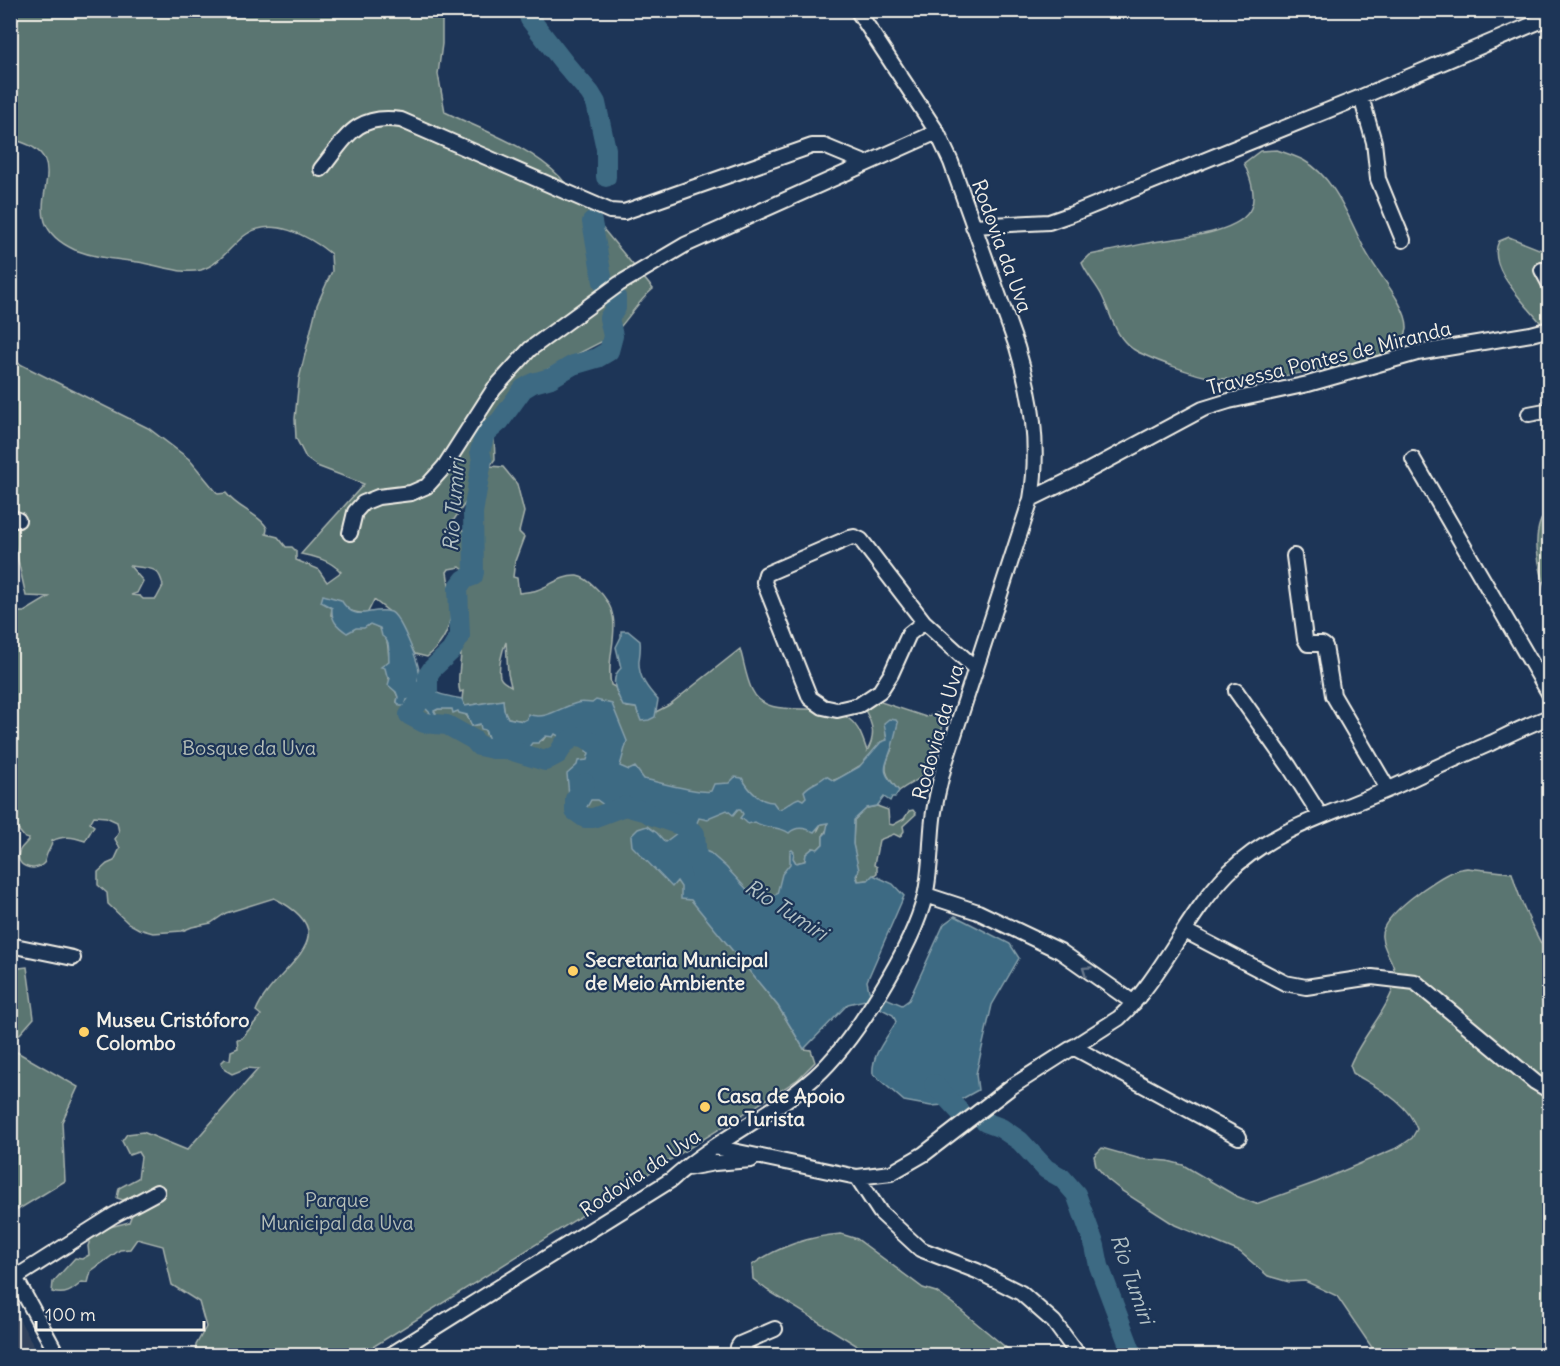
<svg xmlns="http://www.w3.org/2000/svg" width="1560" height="1366" font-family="Delius,sans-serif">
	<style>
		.built { fill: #30425c }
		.green { fill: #5a7471; stroke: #a7b2ac; stroke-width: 1.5; fill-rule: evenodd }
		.water { fill: #3e6a83; stroke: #87a0ab; stroke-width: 1.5 }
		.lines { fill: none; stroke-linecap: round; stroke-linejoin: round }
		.river { stroke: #3e6a83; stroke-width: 20 }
		.minor-casing { stroke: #f4f1e8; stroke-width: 18 }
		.minor { stroke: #1d3557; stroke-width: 14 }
		.oneway { stroke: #68778a }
		.poi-dot { fill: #ffd166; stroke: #1d3557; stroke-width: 2 }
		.labels { text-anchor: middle; stroke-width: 4.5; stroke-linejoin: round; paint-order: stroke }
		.street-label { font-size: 20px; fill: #f4f1e8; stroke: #1d3557 }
		.park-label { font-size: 20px; fill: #b6bfb8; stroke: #1d3557 }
		.poi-label { font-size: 20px; font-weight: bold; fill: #f4f1e8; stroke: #1d3557; text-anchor: start }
		.water-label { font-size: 21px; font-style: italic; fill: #b4c2c5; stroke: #1d3557 }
	</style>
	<rect width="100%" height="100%" fill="#1d3557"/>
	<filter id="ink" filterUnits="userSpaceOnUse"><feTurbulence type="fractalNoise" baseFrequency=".0167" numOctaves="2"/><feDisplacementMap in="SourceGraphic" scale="12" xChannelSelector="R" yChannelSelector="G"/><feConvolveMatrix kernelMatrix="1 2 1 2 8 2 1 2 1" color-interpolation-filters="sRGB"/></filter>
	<g filter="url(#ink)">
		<path class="built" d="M10,1306H12L39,1355H11Z"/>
		<path class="green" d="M11,11H442V44L438,74L445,112C484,131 529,146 560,177L653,289C636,303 627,322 611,337L544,371L501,414L494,435L495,459L490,466L503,467L517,484L524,512L519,532L524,537L515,561L513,577L517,578L519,593C525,592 531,592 537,590C549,586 563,575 577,576C584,577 591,583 596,588C630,618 604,651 611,685L615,687L618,696L627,707L637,708L638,714H652L669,705L740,649C744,662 746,678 752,690C768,724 823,697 849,719C859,726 863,739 867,751C876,736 873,725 865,710L878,701L926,717L936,713L943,715L944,723L938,740L934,741L931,752L934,754C926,782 919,776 899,791C884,774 882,769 892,749L886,733L887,740L881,742L870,756L871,761C859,764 849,774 837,779C830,783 822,781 814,783L818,830L821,824L828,823L829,826L823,836V844L818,849L813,848L806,854L805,861L796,863L790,854L791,865L777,894L762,899L755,898L724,939L778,1006L804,1049L811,1050L815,1062L798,1079L780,1091L360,1355H195L196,1345L206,1327L199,1302L172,1285L163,1246L137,1239L130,1249L120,1250L91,1271L88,1283L82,1282C72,1291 65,1296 52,1292L53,1282L75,1258L82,1259L89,1255L88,1246L91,1237L110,1227L129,1222L134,1209L146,1194L144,1191L123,1200L117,1198L119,1188L138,1178L141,1157L138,1152L129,1155L122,1141L127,1134L143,1132L187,1150L258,1069L247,1068L232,1074L225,1070L221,1063L225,1059L230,1060L231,1051L238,1048L237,1039L242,1038L261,1015L256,1011C275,965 352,938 274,898L226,913L211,923L192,927L182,931L153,933L139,929L128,923L108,904L107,893L98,885V872L107,864L114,861L120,848L115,839L119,832L117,822L106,817L94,816L90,823L94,826L85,841C73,837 63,835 52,841C52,847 49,849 47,854C46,856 45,862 44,863C34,874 12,865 20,850C22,846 27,843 29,839L25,838L11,821V612H24L49,597L26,596L11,529L10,359L148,428L189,459L218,494L226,493C237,508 256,513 265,525C268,529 267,529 266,534L278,537L286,547H292L296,551V560L318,569L327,582L341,572C330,560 316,557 301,554L364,484L317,466L306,458L296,438L295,419L299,379L317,305L332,271L331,254C309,236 271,215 244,236C229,248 220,264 201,270C182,275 157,265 138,262C117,259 96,258 75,250C0,216 92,158 11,139ZM478,484L475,532L469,537L463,530L455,527L447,530ZM130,566C149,569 159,565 163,586L156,599H143L140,596L131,595L137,593L143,581ZM460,567L468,573L467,578L464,579L459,591L464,595L461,603L464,629L459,639C465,655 455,677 460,692L463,691L462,699L465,706L503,700L504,710L508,718L523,721L536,718L546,736L543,740L512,746L510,750L487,737L485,730L480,724L472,726C470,723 469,719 467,716C462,709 442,706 434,711L435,714L432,715L423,702L415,698L406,701L397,702L398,697C394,686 385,676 386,664L389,661C388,646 389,628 370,624C358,633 343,621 331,615L332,608C345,608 354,613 367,614L374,600L392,614L415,654L427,657C456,633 453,607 447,572L449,569ZM506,642L508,674L511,686C507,684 502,682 500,677C498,667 502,651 506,642Z
			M1277,150C1286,153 1295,156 1303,160C1335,177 1348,217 1364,248C1374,270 1408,305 1407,328C1406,337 1400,345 1393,350C1373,363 1267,380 1241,380C1232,380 1223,379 1214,378C1197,376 1147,358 1133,349C1114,336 1111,313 1101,294C1095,283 1087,275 1082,263L1090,255C1111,251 1132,246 1153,242C1178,238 1240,234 1251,208C1257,194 1249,175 1244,163L1260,151Z
			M1509,237L1549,253V334C1534,310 1484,270 1499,241Z
			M1549,508V598C1540,572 1527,531 1549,508Z
			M877,806L888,810L889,824L893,825L904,819L909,811L913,810L916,814L903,826L904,831L900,837L894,834L879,840L874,865L877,867V873L868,880L858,881L853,844L854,820L867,808Z
			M1467,868L1512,873C1521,905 1532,929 1549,957V1355H1377L1337,1296L1305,1281L1289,1282L1268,1276L1240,1252L1175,1225L1122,1191L1107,1179L1096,1166L1094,1156L1102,1148L1141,1159L1168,1161L1183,1165L1236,1196L1256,1204L1317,1182L1399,1147L1412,1138L1417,1129C1407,1101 1377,1088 1353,1073L1350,1065C1361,1038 1384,1015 1393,989C1401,965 1384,956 1382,937C1379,917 1437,877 1454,871C1458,869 1463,869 1467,868Z
			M27,967L34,1018L11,1044V969Z
			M10,1048L78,1087L62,1122L65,1181L11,1214Z
			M841,1234L857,1239L923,1288L936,1292L952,1303L1015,1355H872L767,1290L753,1279L752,1265C777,1247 810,1236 841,1234Z"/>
		<path class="water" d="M323,595L341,600C357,626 371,605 391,612C400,616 418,661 419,671C419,674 419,677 418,680C429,693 446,696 462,699L465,706L503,700L504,710L508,718L523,721L527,719L528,714C546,721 560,707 577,703C581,701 587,703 592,703L596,700L612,704L627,741L620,766L629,770L635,767L644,779C658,782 702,794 711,791L714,784L729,783L735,777L742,778C749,790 759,802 773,802L778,809C785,809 791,800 799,798L803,800L806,797L804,791C811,783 818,783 826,776L834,781L859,767L881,742L887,740L884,723L889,719L896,720L898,723C896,731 894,739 892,747C884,771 880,770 899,791L895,797H892L890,801L884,797L877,806L867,808L854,820L853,844L859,870L856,876L858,881L868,880L873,875L893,884L904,896L867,981L869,991L902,1005L909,1000L944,924L955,916L1010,944L1019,958L992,1005L976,1074L978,1090L960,1100L944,1105L931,1106L904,1101L873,1074C871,1055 887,1038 896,1022L893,1015L865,1000L848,1004L804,1049L778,1006L691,900L681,899V887L677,881L672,887L632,846L631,836L638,829L647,826L657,833L665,842L681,830L689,832L691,845L710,853L726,867L755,898L762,899L777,894L782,874L790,864V851L792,850L794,852L793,858L796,863L805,861L806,854L813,848L818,849L823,844V836L826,833L828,823L821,824L814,832C806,828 796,826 789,833C778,825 767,830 755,822L748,824L744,820L740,818L743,814L740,809H738L733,815L727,810L710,817L708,820L699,818L696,825H691L690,827L634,801L629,802C624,809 614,814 606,814L605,806L597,800H591L587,807L583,808L581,804H574L569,796L567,774L577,765L578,761L587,760L589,753L586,751L587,747L580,741L571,743L555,734L553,737L546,736L538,743H532L529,747L522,750L519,745L512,746L510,750L505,751L497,744L496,747H492L485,730L481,729L480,724L472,726L467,715L459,713L458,711L453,713L452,709H438L434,711L436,714L432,715L423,706V702L415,698L407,700L405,706H400L397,702L398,697L396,692L388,685L390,678L387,676L385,668L381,667L389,661C388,650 391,642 382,636L380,628L370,624L364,628H356L347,633C337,626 331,621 332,608L321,602Z
			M621,631H628L640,641C641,648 640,654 639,661C638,677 648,689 658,700L655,717L649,720L641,721L636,708L623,706C616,692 609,679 621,668L616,647L621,637Z"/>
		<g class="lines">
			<path class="river" d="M527,10L530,19L565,64L590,93L596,103L606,149V177
				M592,742L584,737L576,736L564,744L558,754L545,761L506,749H493L479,746L474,740L447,725L424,723L409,715L428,690V675L432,669L451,651L460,636L458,588L465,579L473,576L474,572L473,513L482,460L480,451L485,434L500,421L523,389L533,383L551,378L573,365L597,358L609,351L613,336L609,318L616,308V297L603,282L592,222
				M585,783L582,790L575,799V811L585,818H593L625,806L647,812L651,815L686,827L695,834L697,860L701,873
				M934,1084L960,1112
				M985,1122L1001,1128L1020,1141L1046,1169L1062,1178L1076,1194L1095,1246L1099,1266L1133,1356"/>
			<defs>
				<path id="minor" d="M1361,97L1374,142L1378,179L1403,240
					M321,169C346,138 356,113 401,120L610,211L624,212L812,146H824L865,163
					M973,226L1049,222L1072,214L1361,97L1550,17
					M1542,270L1550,285
					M1529,414L1550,410
					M1413,459L1550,695
					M1031,499L1080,475L1203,409L1229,401L1308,384L1417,353L1531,334L1550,329
					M10,517L18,520
					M350,533L355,512L363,503L378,497L411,493L427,486L444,467L494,389L530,349L619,284L685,245L937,132
					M1294,556L1305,639L1308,644H1322L1325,646L1333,695L1388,789
					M924,622L861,540L854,537L849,538L766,574L764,582L810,698L823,707L837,710L859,705L880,691L891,674L909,634L924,622L976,669
					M1236,691L1289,766L1320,815
					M926,895L978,912L1060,951L1134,1003
					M1185,931L1285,983L1306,987L1372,977L1415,982L1535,1082L1550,1091
					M10,945L73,958
					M1073,1047L1239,1137
					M714,1147L857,1177L891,1173L924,1154L1011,1087L1119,1018C1163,976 1185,917 1228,873C1274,827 1338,812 1396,786C1428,771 1459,757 1491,743C1510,734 1529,724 1550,717
					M687,1168L715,1163L751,1160
					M857,1177L880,1212L920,1249L977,1271L1021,1293L1054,1322L1079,1356
					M10,1268L58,1356
					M10,1281L114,1215L157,1192
					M389,1356L671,1180C715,1140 770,1117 815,1077C854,1042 913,947 925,896C931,871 930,845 933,819C935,801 940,783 944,766L1031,499C1040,446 1032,398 1017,347L951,162L937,132L857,10
					M752,1356L743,1352L738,1347L740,1344L775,1329"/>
			</defs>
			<use href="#minor" class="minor-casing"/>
			<use href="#minor" class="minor"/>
		</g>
		<defs><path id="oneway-chevron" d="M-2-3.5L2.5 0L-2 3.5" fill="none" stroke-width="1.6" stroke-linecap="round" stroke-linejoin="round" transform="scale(1.5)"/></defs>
		<use class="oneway" href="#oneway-chevron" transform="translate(1086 970) rotate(-145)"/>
	</g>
	<g class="poi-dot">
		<circle cx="573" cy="971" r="6"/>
		<circle cx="84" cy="1032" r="6"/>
		<circle cx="705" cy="1107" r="6"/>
	</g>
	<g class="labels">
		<g class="street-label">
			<text transform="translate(1002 246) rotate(70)" y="7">Rodovia da Uva</text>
			<text transform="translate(1329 358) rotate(-14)" y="7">Travessa Pontes de Miranda</text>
			<text transform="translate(938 732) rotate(-74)" y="7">Rodovia da Uva</text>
			<text transform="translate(640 1173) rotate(-34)" y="7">Rodovia da Uva</text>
		</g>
		<g class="park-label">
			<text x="249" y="755">Bosque da Uva</text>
			<text x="337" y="1207">Parque<tspan x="337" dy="23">Municipal da Uva</tspan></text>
		</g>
		<g class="poi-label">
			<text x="585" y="967">Secretaria Municipal<tspan x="585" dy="23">de Meio Ambiente</tspan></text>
			<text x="96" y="1027">Museu Cristóforo<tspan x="96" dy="23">Colombo</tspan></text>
			<text x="717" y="1103">Casa de Apoio<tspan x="717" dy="23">ao Turista</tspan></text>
		</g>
		<g class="water-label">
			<text transform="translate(454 505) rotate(-86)" y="7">Rio Tumiri</text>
			<text transform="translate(786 910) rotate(33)" y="7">Rio Tumiri</text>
			<text transform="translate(1132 1279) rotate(71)" y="7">Rio Tumiri</text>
		</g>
	</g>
	<rect width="1560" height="1366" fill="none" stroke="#1d3557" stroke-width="36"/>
	<rect x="18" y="18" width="1524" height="1330" fill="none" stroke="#f4f1e8" stroke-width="2" filter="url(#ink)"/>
	<path d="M36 1321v9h168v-9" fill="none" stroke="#f4f1e8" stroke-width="3"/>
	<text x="45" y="1321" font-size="18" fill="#f4f1e8" stroke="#1d3557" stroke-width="4.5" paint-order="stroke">100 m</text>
</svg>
